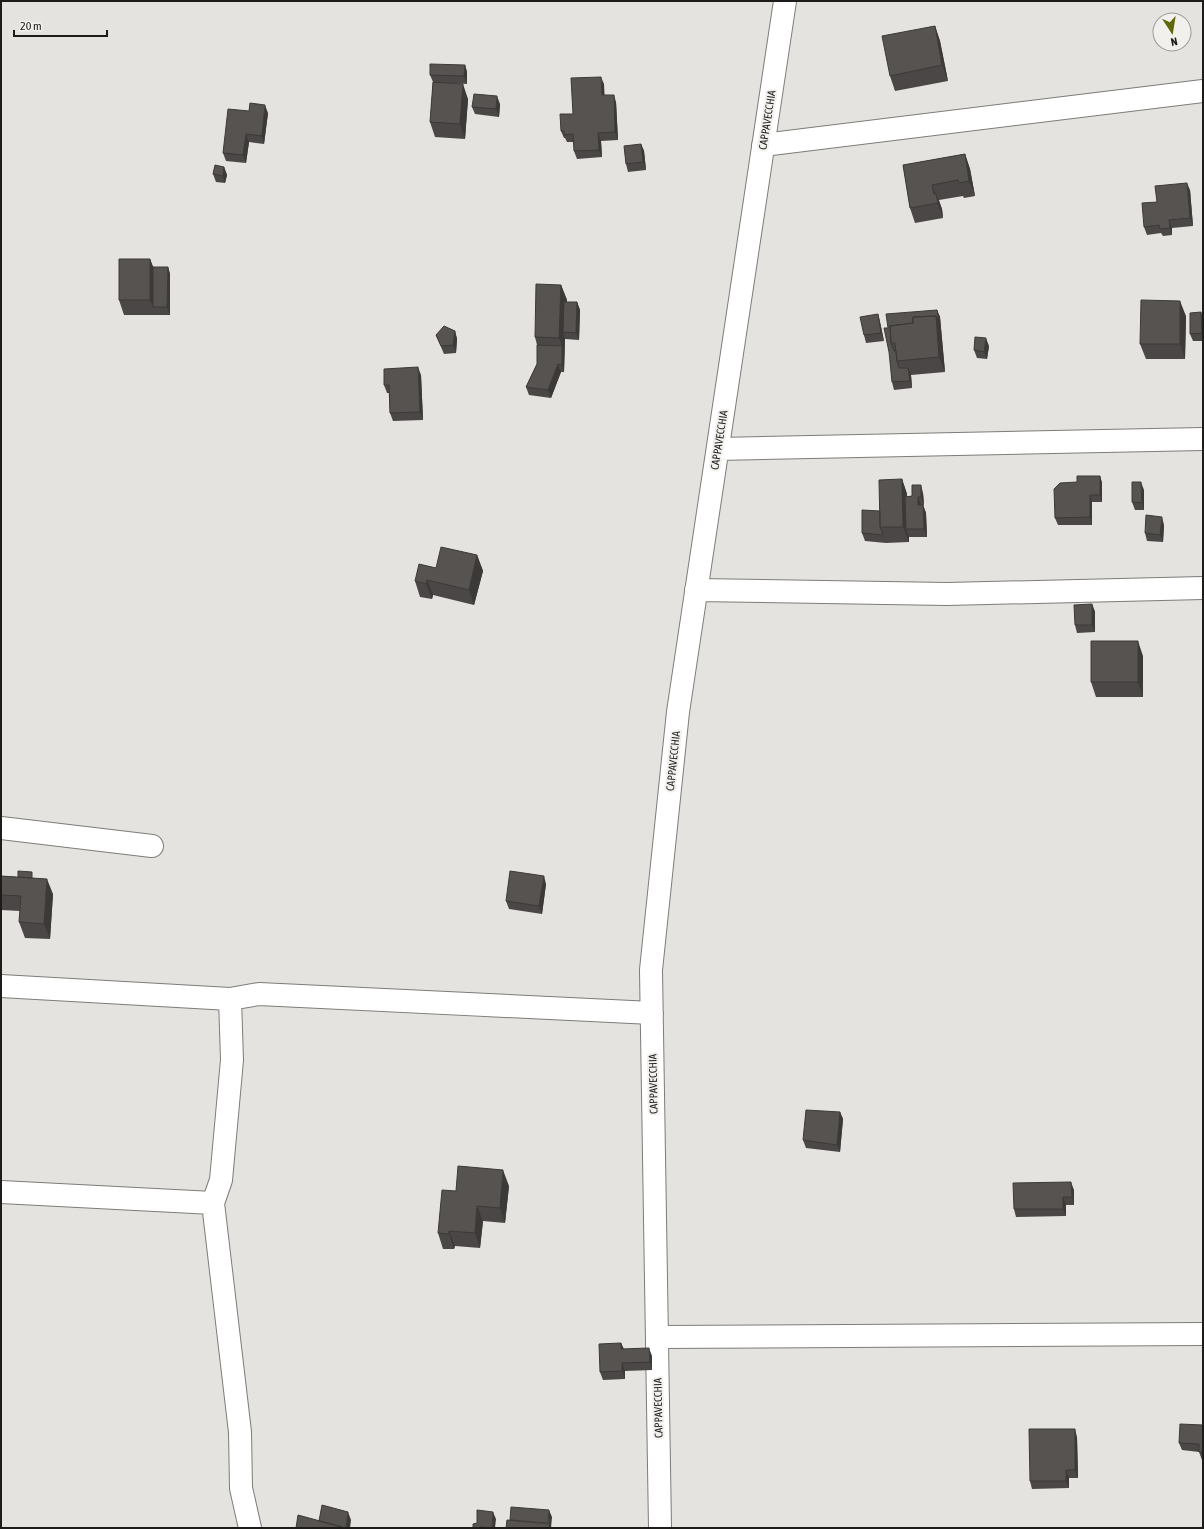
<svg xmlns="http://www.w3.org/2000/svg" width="1204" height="1529" font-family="'Asap Condensed',sans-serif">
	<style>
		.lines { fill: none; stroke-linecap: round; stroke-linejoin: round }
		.street-casing { stroke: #7d7c78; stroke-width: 24 }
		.street { stroke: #fff; stroke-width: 22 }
		.wall { fill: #4a4746 }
		.shaded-wall { fill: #3c3a39 }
		.building { fill: #565351; stroke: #3c3a39 }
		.labels { text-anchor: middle; stroke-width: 4; stroke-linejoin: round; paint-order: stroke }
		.street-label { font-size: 11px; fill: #1d1c1b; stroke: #f1f0ec }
	</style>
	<rect width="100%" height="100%" fill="#e4e3df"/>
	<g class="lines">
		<defs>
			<path id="street" d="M763,145L1203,91
				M718,449L1203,439
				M696,590L947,594L1203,588
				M1,828L152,846
				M1,986L230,999L259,994L652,1013
				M230,999L232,1060L221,1180L213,1203L240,1432L241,1488L250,1528
				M1,1192L213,1203
				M657,1337L1203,1334
				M660,1528L651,970L678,712L785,1"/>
		</defs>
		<use href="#street" class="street-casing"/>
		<use href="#street" class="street"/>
	</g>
	<path class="wall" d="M935,26L940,41L948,81L895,91L890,76Z
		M465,65L467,72V84L452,83L468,99L465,139L435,137L430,122L433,82L430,75Z
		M604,84V95L616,102L618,140L601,141L602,157L577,159L574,151V142H567L565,138H564L561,131L573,114Z
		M500,104L499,117L475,114L472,107Z
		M249,111L268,113L264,144L249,142L246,163L226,161L223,153Z
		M641,144L644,151L646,170L628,172L626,164Z
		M965,154L970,169L975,196L964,198L963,196L939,200L942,209L943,218L915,223L910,208L903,165Z
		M224,167L227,175L225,183L216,182L213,174Z
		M1190,190L1193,226L1172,228V235L1163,236L1161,233L1147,235L1144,227L1157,202Z
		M150,259L153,267H168L170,274V315H124L119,300Z
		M561,285L567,300L566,302H577L580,310L579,340L565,339L564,372H561L551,398L529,395L526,387L537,364V345L535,337Z
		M937,310L940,317L945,372L911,375L912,388L894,390L892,382L888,328Z
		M878,314L880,322L884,341L866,343L864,335Z
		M1186,316L1185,359H1146L1140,344Z
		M1203,317V341H1193L1190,334Z
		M455,331L457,339L456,353L444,354L436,335Z
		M989,346L987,359L977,358L974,350Z
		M421,375L423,420L393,421L390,413L389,393H387L384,385Z
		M1100,476L1102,483V502H1092V525H1058L1055,518L1077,482Z
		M902,479L907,494V497L912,496L923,493L924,505H921H923L926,513L927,537H909V542L886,543L865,541L862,533L880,511Z
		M1144,490V510H1135L1132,502Z
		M1164,525L1163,542L1147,541L1145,533Z
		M477,555L483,571L474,605L433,595L432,599L420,597L415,581L436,568Z
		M1092,604L1095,612V632L1077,633L1075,625Z
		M1143,656V697H1096L1091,682Z
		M1,876L34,878L53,894L50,939L25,938L19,922L20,911L1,910Z
		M546,884L542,914L509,909L506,901Z
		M840,1112L843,1119L840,1152L806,1148L803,1140Z
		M509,1186L505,1223L483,1221L480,1248L455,1246L454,1249H443L438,1233L456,1191Z
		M1074,1190V1205H1066V1216L1016,1217L1014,1209Z
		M621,1343L624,1349L652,1356V1370L625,1371V1379L603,1380L600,1372Z
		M1203,1425V1460H1202L1199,1452L1182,1450L1179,1443Z
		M1077,1437L1078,1478H1069V1488L1032,1489L1030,1481Z"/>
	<path class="shaded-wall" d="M935,26L940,41L948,81L942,65Z
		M465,65L467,72V84L464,76Z
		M601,77L604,84L605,103L602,95Z
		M463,84L468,99L465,139L460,124Z
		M614,95L616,102L618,140L615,132Z
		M497,96L500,104L499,117L496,109Z
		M265,105L268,113L264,144L262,136Z
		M598,133L601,141L602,157L599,150Z
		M246,134L249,142L246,163L243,155Z
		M641,144L644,151L646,170L643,162Z
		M965,154L970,169L975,196L969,181Z
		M224,167L227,175L225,183L223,176Z
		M1187,183L1190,190L1193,226L1190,218Z
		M932,185L942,209L943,218L934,194Z
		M1169,220L1172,228V235L1170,228Z
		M150,259L156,274L153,307L150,300Z
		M168,267L170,274V315L167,307Z
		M561,285L567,300L565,332H563L565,339L564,372L562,365V346L559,338Z
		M1180,301L1186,316L1185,359L1180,344Z
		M577,302L580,310L579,340L576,333Z
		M937,310L940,317L945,372L939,357L936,316Z
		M1201,312L1203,317V337L1202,333Z
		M878,314L880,322L884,341L881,333Z
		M455,331L457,339L456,353L453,345Z
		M986,338L989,346L987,359L984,352Z
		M558,364L561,372L551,398L548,390Z
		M418,367L421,375L423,420L420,412Z
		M908,368L911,375L912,388L910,381Z
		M1100,476L1102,483V502L1100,495Z
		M902,479L907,494L908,529H906L909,537V542L903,527Z
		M1141,482L1144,490V510L1142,503Z
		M921,485L923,493L924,505L921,497Z
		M1090,495L1092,502V525L1090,517Z
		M918,497L921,505H918Z
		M923,505L926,513L927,537L924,529Z
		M1162,517L1164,525L1163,542L1160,535Z
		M477,555L483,571L474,605L469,590Z
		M427,580L433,595L432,599L426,584Z
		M1092,604L1095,612V632L1092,625Z
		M1138,641L1143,656V697L1138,682Z
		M544,876L546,884L542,914L539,906Z
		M47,879L53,894L50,939L44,924Z
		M840,1112L843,1119L840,1152L837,1145Z
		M503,1170L509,1186L505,1223L500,1208Z
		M1071,1182L1074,1190V1205L1072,1197Z
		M1063,1197L1066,1205V1216L1063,1209Z
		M477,1206L483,1221L480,1248L475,1233Z
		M449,1231L455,1246L454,1249L449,1234Z
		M621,1343L624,1350L621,1349Z
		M649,1348L652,1356V1370L650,1362Z
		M622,1363L625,1371V1379L622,1371Z
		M1075,1429L1077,1437L1078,1478L1075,1470Z
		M1066,1470L1069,1478V1488L1066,1481Z
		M549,1510L552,1517L551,1528H548Z
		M348,1512L351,1520L350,1528H346Z
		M493,1512L496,1519L495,1528H492Z"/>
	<path class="building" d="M935,26L942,65L890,76L882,36Z
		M430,64L465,65L464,76L430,75Z
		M601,77L602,95H614L615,132L598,133L599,150L574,151L573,134L564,135V131H561L560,114H573L571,78Z
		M433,82L463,84L460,124L430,122Z
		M474,94L497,96L496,109L472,107Z
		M250,103L265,105L262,136L246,134L243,155L223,153L228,109L249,111Z
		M641,144L643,162L626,164L624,146Z
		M965,154L969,181L959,183L958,180L932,185L934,194H936L938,203L910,208L903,165Z
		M215,165L224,167L223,176L213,174Z
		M1187,183L1190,218L1169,220L1170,228L1160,229L1159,225L1144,227L1142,203L1157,202L1155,186Z
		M119,259H150V300H119Z
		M153,267H168L167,307H153Z
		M536,284L561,285L559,338L535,337Z
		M1141,300L1180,301V344H1140Z
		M564,302H577L576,333L563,332Z
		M937,310L939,323L936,316L913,317V323L890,326L891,343L894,351H896L897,361L899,368H908L910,381L892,382L889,352L884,328H888L886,314Z
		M1201,312L1202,333L1190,334V313Z
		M878,314L881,333L864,335L860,317Z
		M936,316L939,357L897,361L895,343H891L890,326L913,323V317Z
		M444,326L455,331L453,345L441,346L436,335Z
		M975,337L986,338L984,352L974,350Z
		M537,345L562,346V365L558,364L548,390L526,387L537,364Z
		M418,367L420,412L390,413L389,385H384V369Z
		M1077,476H1100V495H1090V517L1055,518L1054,489L1060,483L1077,482Z
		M902,479L903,527H880L879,480Z
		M1132,482H1141L1142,503L1132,502Z
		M912,485H921V497H918V505H923L924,529H906L905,497L912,496Z
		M862,510L880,511V527L883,535L862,533Z
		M1146,515L1162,517L1160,535L1145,533Z
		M441,547L477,555L469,590L427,580L426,584L415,581L419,564L436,568Z
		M1092,604V625H1075L1074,605Z
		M1091,641H1138V682H1091Z
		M18,871L32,872V878L18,877Z
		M510,871L544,876L539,906L506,901Z
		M1,876L47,879L44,924L19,922L21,896L1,895Z
		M806,1110L840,1112L837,1145L803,1140Z
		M458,1166L503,1170L500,1208L477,1206L475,1233L449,1231V1234L438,1233L442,1190L456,1191Z
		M1071,1182L1072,1197H1063V1209H1014L1013,1183Z
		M621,1343V1349L649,1348L650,1362L622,1363V1371L600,1372L599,1344Z
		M1180,1424L1203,1425V1452H1199V1444L1179,1443Z
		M1029,1429H1075V1470H1066V1481H1030Z
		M322,1505L348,1512L346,1528H343L342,1527L319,1521Z
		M511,1507L549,1510L548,1523L510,1520Z
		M477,1510L493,1512L492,1528L480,1527V1528H473V1524L477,1523Z
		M298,1515L342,1527V1528H296Z
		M507,1520L550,1524L549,1528H506Z"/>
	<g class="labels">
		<g class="street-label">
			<text transform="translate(767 120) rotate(-81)" y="4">CAPPAVECCHIA</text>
			<text transform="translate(719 440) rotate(-81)" y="4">CAPPAVECCHIA</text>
			<text transform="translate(673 761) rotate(-84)" y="4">CAPPAVECCHIA</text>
			<text transform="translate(653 1084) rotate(-91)" y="4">CAPPAVECCHIA</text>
			<text transform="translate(658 1408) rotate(-91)" y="4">CAPPAVECCHIA</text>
		</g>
	</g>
	<rect width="1204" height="1529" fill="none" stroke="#1d1c1b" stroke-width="4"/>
	<g transform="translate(1172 32) rotate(168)"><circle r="19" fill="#f1f0ec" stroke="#9c9b98"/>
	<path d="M0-3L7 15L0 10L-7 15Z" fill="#5f6709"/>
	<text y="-6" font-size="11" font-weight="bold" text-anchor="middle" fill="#1d1c1b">N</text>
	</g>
	<path d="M14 30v6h93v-6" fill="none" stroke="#1d1c1b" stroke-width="2"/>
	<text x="20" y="30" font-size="12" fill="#1d1c1b" stroke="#f1f0ec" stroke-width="3" paint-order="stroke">20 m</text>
</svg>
